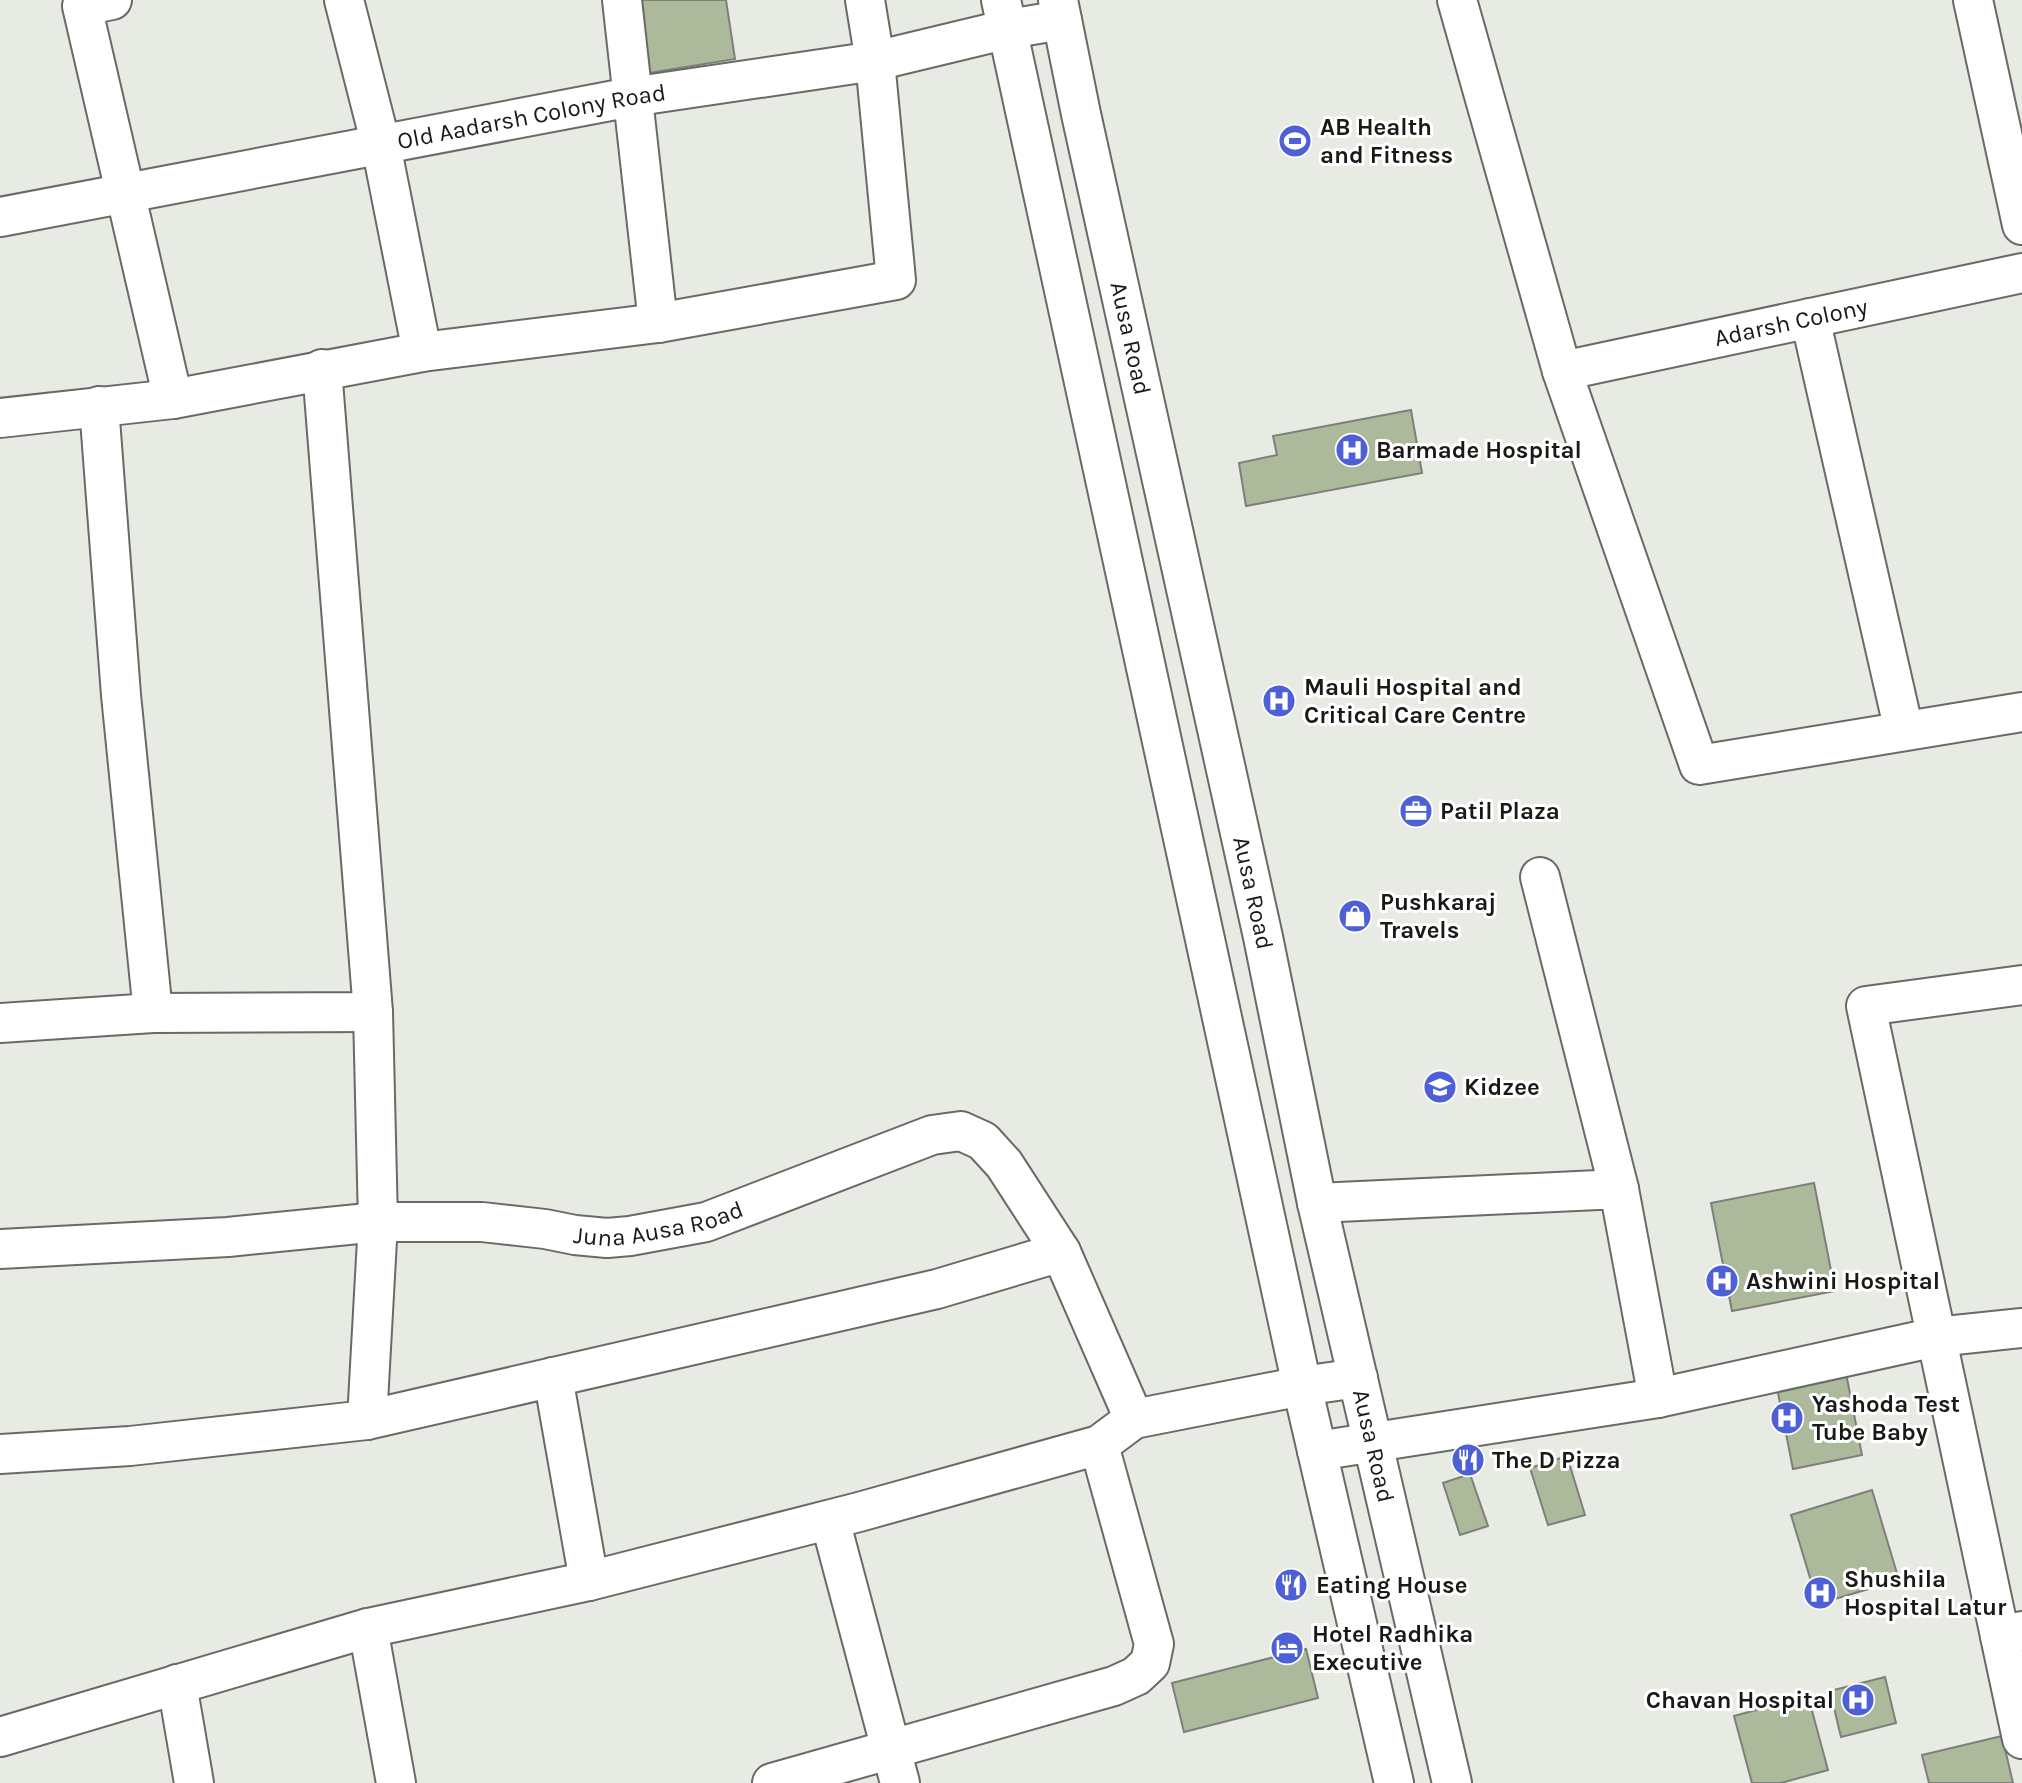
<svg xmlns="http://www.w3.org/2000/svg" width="2022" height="1783" font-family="Karla,sans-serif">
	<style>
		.building { fill: #acba9b; stroke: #7d807a; stroke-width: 2 }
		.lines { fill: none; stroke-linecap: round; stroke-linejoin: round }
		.street-casing { stroke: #686b65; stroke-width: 42 }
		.secondary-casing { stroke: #686b65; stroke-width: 42 }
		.street { stroke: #fff; stroke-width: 38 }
		.secondary { stroke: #fff; stroke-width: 38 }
		.labels { text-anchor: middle; stroke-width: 6; stroke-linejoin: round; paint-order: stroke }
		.street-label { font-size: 24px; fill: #191a18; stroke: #fff }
		.poi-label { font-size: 24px; font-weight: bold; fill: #191a18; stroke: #fff; text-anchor: start }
	</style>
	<rect width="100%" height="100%" fill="#e8ebe4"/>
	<path class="building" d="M625,0H726L735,59L637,75Z
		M1411,410L1422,473L1246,506L1239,463L1277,455L1273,436Z
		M1814,1183L1835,1291L1732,1311L1711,1203Z
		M1845,1368L1862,1455L1793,1469L1776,1383Z
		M1567,1456L1585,1515L1548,1525L1530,1468Z
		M1470,1474L1488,1526L1460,1535L1443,1483Z
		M1872,1490L1899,1580L1818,1604L1791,1515Z
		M1306,1649L1318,1698L1184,1732L1172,1683Z
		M1885,1677L1896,1723L1841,1737L1830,1691Z
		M1808,1696L1828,1770L1781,1783H1752L1734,1716Z
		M2002,1736L2013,1783H1929L1922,1755Z"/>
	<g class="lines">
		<defs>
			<g id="street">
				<path d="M112,0L82,6L173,399"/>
				<path d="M344,0L381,145L422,352"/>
				<path d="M622,0L658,323"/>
				<path d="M1457,0L1562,371L1699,765L2022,712"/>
				<path d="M1973,0L2022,225"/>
				<path id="s1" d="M0,217L631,97L875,61L1008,29L1062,20"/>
				<path d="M1810,318L1904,731"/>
				<path id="s2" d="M1562,371L2022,273"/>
				<path d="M99,406L121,695L153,1013L373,1012L322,369"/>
				<path d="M0,418L173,399L422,352L658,323L896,280L875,61L865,0"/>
				<path d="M1540,877L1619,1189"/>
				<path d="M0,1023L153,1013"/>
				<path d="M1317,1203L1619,1189L1658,1398"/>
				<path id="s3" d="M0,1249L228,1237L378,1222H482L545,1229L575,1235L607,1238L630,1236L706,1222L932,1135L961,1131L983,1141L1004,1164L1061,1252L1134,1419"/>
				<path d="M553,1377L589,1581"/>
				<path d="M367,1420L378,1222L373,1012"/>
				<path d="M1317,1451L1658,1398L1936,1337L2022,1328"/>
				<path d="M0,1454L130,1446L367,1420L937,1289L1061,1252"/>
				<path d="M830,1520L900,1783"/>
				<path d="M368,1628L396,1783"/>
				<path d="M2022,1631L2000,1636L2022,1739"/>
				<path d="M2000,1636L1866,1006L2022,985"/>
				<path d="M177,1684L194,1783"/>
				<path d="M0,1737L368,1628L589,1581L859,1512L1099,1445L1134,1419L1302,1386L1358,1378"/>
				<path d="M772,1783L1114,1686L1136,1676L1150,1663L1154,1644L1099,1445"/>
			</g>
			<g id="secondary">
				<path d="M1001,0L1302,1386L1394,1783"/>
				<path id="s4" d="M1058,0L1081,114L1263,937L1317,1203L1452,1783"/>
			</g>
		</defs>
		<use href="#street" class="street-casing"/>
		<use href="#secondary" class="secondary-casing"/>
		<use href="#street" class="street"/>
		<use href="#secondary" class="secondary"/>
	</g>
	<defs>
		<symbol id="stadium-disc" viewBox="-11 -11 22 22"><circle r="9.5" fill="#4e60d5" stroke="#fff"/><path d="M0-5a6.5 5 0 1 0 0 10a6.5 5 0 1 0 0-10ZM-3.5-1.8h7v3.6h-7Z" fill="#fff"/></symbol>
		<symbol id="hospital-disc" viewBox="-11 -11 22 22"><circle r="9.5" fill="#4e60d5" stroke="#fff"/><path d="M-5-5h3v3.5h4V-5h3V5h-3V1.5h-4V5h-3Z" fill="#fff"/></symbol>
		<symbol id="office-disc" viewBox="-11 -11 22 22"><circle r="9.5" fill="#4e60d5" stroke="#fff"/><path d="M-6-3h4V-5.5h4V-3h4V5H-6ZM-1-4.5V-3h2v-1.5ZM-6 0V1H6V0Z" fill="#fff"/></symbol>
		<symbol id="shop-disc" viewBox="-11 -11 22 22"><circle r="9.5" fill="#4e60d5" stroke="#fff"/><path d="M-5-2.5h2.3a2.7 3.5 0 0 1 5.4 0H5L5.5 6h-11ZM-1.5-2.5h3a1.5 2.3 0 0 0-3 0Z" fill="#fff"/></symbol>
		<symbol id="school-disc" viewBox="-11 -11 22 22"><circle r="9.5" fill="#4e60d5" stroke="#fff"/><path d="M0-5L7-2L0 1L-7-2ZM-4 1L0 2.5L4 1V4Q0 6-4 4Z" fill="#fff"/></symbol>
		<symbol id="restaurant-disc" viewBox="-11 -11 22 22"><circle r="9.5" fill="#4e60d5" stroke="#fff"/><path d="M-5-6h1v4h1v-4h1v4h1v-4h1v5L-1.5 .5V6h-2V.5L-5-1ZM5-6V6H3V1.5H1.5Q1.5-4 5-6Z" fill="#fff"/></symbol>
		<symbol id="hotel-disc" viewBox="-11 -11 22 22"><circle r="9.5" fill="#4e60d5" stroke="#fff"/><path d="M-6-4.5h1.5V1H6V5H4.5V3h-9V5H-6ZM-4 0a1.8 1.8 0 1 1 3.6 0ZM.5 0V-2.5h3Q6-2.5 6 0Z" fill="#fff"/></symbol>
	</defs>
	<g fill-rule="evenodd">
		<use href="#stadium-disc" x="1276" y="122" width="38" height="38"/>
		<use href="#hospital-disc" x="1333" y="431" width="38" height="38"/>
		<use href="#hospital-disc" x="1260" y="682" width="38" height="38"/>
		<use href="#office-disc" x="1397" y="792" width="38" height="38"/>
		<use href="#shop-disc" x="1336" y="897" width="38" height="38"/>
		<use href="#school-disc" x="1421" y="1068" width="38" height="38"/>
		<use href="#hospital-disc" x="1703" y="1262" width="38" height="38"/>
		<use href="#hospital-disc" x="1768" y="1399" width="38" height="38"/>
		<use href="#restaurant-disc" x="1449" y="1441" width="38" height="38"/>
		<use href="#restaurant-disc" x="1272" y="1566" width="38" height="38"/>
		<use href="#hospital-disc" x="1801" y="1574" width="38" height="38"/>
		<use href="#hotel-disc" x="1268" y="1629" width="38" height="38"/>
		<use href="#hospital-disc" x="1839" y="1681" width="38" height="38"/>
	</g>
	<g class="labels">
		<g class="street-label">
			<text dy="8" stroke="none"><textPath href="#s1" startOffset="541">Old Aadarsh Colony Road</textPath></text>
			<text dy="8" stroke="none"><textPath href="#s2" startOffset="234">Adarsh Colony</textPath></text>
			<text dy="8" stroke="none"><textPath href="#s4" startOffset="346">Ausa Road</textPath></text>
			<text dy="8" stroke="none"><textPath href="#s4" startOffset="914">Ausa Road</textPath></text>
			<text dy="8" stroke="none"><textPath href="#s3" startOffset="662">Juna Ausa Road</textPath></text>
			<text dy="8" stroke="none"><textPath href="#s4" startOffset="1480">Ausa Road</textPath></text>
		</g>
		<g class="poi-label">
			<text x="1320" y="135">AB Health<tspan x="1320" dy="28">and Fitness</tspan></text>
			<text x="1376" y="458">Barmade Hospital</text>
			<text x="1304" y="695">Mauli Hospital and<tspan x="1304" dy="28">Critical Care Centre</tspan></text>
			<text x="1440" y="819">Patil Plaza</text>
			<text x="1380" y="910">Pushkaraj<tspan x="1380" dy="28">Travels</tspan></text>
			<text x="1464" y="1095">Kidzee</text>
			<text x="1746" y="1289">Ashwini Hospital</text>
			<text x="1812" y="1412">Yashoda Test<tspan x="1812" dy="28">Tube Baby</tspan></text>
			<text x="1492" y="1468">The D Pizza</text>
			<text x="1844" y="1587">Shushila<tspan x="1844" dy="28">Hospital Latur</tspan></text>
			<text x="1316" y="1593">Eating House</text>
			<text x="1312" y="1642">Hotel Radhika<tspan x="1312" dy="28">Executive</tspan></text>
			<text x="1834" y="1708" text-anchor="end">Chavan Hospital</text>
		</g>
	</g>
</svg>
